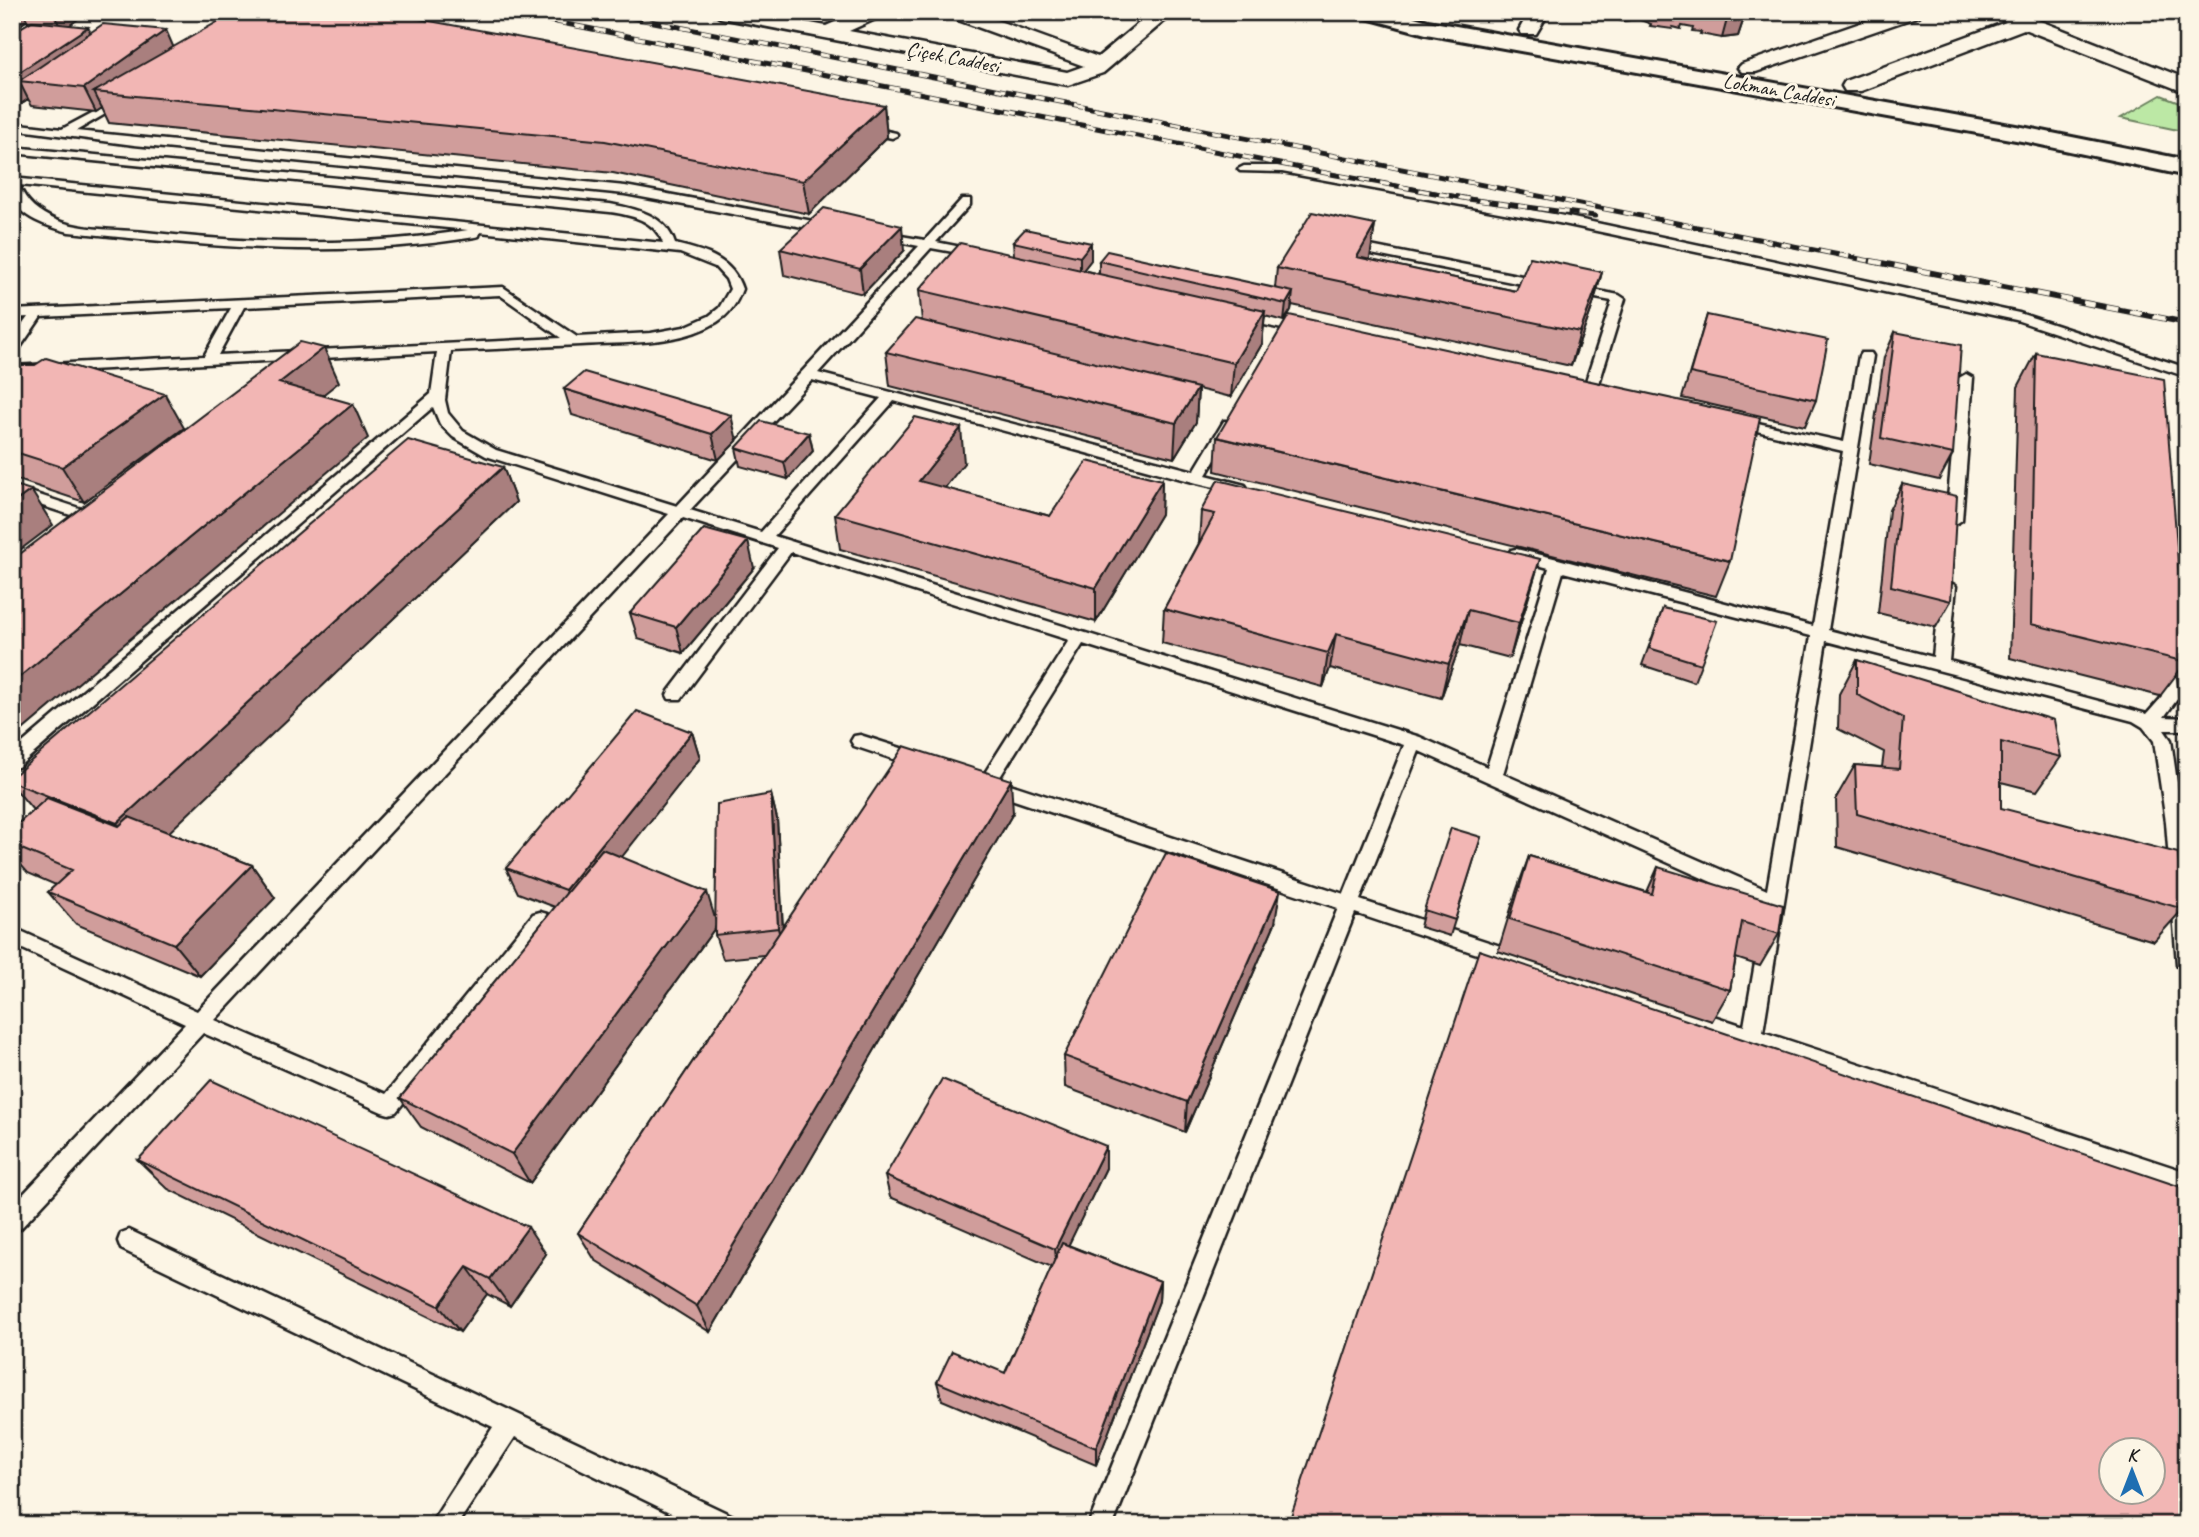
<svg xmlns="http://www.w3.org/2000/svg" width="2199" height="1537" font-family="Caveat,sans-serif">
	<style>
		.green { fill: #bce8a5; stroke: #6c8260; stroke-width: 2 }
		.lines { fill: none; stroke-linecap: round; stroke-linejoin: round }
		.service-casing { stroke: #1c1c1c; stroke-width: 5 }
		.minor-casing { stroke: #1c1c1c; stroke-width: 5 }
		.tertiary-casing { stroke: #1c1c1c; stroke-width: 6 }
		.service { fill: #fcf5e5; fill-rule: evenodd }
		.minor { fill: #fcf5e5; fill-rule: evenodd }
		.tertiary { fill: #fcf5e5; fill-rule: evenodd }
		.rail-far1-casing { stroke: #1c1c1c; stroke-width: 5 }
		.rail-casing { stroke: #1c1c1c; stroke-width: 6 }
		.rail-far1 { stroke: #fcf5e5; stroke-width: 3.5; stroke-dasharray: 10; stroke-linecap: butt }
		.rail { stroke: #fcf5e5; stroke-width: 4.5; stroke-dasharray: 12; stroke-linecap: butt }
		.wall { fill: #d09d9b; stroke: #1c1c1c; stroke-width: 2 }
		.shaded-wall { fill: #a97f7e; stroke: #1c1c1c; stroke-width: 2 }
		.building { fill: #f2b6b4; stroke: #1c1c1c; stroke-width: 2; fill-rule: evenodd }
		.labels { text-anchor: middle; stroke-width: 6; stroke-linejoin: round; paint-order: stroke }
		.far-street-label { font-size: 21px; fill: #1c1c1c; stroke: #fcf5e5 }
	</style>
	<rect width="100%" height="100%" fill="#fcf5e5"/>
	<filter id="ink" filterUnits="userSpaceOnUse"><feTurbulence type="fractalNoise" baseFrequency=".0143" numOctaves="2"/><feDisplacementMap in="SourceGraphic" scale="14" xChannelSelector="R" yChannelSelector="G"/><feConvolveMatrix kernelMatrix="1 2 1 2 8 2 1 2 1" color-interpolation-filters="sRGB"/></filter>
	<g filter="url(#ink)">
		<path class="green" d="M2161,95L2187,105V132L2121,118Z"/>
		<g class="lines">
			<defs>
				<path id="service" d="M122,97L127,100L126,102L76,131L625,186L829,224L835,228L829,232L625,194L134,145L12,129V123L62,129Z
					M863,126L896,133L898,135L892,138L859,131V127Z
					M12,147L610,204C637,209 666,215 675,244C704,251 732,258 742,289C737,303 730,314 717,322C678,346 624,342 580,345C537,347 494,349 451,351L445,400L448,413L463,431L496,450L677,506L919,246L877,238V232L925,240L962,199H970V205L936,242L981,251V257L931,248L818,373L1194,471L1224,421H1234L1236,424L1206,475L1245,485L1247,488L1240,493L1197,483L894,401L774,536L1420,737L1487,767L1549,568L1511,558L1508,554L1511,550L1516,549L1558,559L1813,626L1843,451L1735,426L1728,422L1735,418L1844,442L1859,356L1861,353H1871L1873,356L1828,630L1933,657L1940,586L1948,581L1956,586L1949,661L2147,714L2162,697L2160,661L2162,657H2174L2178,698L2164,717L2187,718V730H2164L2171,740L2187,853V972L2180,970L2177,964L2166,822L2154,741L2143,727L2133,721L1826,641L1763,1032L2187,1172V1192L1355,913L1113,1525H1088L1338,908L981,789L978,784L981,779L1069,640L791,552L681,699H669L667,695L669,691L778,548L683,518L215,1020L386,1094L533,914L540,912L547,914L550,920L547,926L396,1112L389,1114L382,1112L203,1033L20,1229L12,1232V1206L185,1024L12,944V927L197,1011L669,514L486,456L453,437L440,424L433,407L18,767L12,768V752L431,394L437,352L12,374V366L204,356L231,308L41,317L17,352L12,353V339L28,317L12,318V310L503,287L577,337L651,333L684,327L709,316L719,308L730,289L726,279L715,267L680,253L480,232L479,236L475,237C335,260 209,246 69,232C50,227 17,218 12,195C11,190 12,183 12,178L663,243C655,220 631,215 610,212L12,153ZM19,185L468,230C360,248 254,244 145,232C117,229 83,231 56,220C39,213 26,203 19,185ZM500,295L561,338L218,355L244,307ZM812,380L881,398L761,532L690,510ZM1563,572L1811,636L1767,890L1503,774ZM1083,644L1404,745L1344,894L998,780ZM1419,751L1765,906L1744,1026L1360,900Z
					M1244,166H1282L1559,215L2019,313L2187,368V377L2016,320L1559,223L1282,172L1240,171L1238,169Z
					M1350,242L1542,280L1548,284L1542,288L1346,249V243Z
					M1573,286L1619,295L1625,299L1597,390L1590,394L1583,390L1612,301L1568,293V287Z
					M1243,312L1309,327L1311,330L1304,334L1238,319V313Z
					M1966,374L1973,378L1962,520L1954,525L1946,520L1959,378Z
					M12,486L91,512L93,515L86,520L12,496Z
					M860,735L926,756L929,761L926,766L920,768L854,746L851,741L854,736Z
					M129,1230L733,1516L736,1525H696L515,1437L457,1525H430L493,1427L121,1249L118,1241L121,1233Z"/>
				<path id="minor" d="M711,12H754L826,26L858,12H885L882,16L849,31L1067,72L1084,66L947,16L944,12H974L1098,57L1152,12H1175L1103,73L1068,85L721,18Z
					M1529,12H1549L1536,34H1522L1519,30Z
					M1892,12H1922L1919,16L1756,72H1742L1738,68L1742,64Z
					M1990,12H2018L2187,79V93L2024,29L1861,91H1845L1842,86L1845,81L2006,22Z"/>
				<path id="tertiary" d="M1360,12H1397L1428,21L2027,128L2187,160V176L2027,142L1426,34L1363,17Z"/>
			</defs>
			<use href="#service" class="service-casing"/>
			<use href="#minor" class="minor-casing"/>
			<use href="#tertiary" class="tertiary-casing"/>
			<use href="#service" class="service"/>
			<use href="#minor" class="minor"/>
			<use href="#tertiary" class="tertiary"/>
			<defs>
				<path id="rail-far1" d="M603,12L1880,263
					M536,18L1331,174L1468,199L1595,216"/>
				<path id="rail" d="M1871,261L2187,323"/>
			</defs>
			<use href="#rail-far1" class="rail-far1-casing"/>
			<use href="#rail" class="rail-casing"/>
			<use href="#rail-far1" class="rail-far1"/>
			<use href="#rail" class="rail"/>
		</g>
		<path class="wall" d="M12,12H87L70,25L91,33L173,47L884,105L887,137L809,214L613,173L109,123L102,108L96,112L32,105L28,99L12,109V33L29,23L27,20L12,31Z
			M1594,12H1746L1738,36L1722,38L1700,34L1701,32L1692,31L1693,28L1682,26L1681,29L1673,27L1672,29L1650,26L1651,24L1638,19L1622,21L1594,14Z
			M1375,225L1369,260L1516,291L1602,272L1593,305L1571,366L1292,305L1291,310L1284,321L1265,316L1262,344L1231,397L1198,389L1196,422L1174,458L890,386L886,352L922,321L919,290L1014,255L1013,242L1091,243V260L1083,270L1099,274V261L1275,288L1277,268Z
			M780,249L904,251L863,294L784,275Z
			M1707,315L1816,400L1805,426L1682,398Z
			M1895,332L1953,454L1939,480L1869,464L1884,357Z
			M2036,353L2186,662L2160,696L2010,658L2018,387Z
			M12,365L184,428L84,502L12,478Z
			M564,389L737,441L718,460L572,415Z
			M809,433L813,451L788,479L740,466L736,448Z
			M1217,437L1730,561L1716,596L1215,471Z
			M964,463L944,488L1050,516L1162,480L1161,514L1096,622L840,549L835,514Z
			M503,467L516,502L168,832L252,865L275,898L200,976L76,924L48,892L56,885L28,873L12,855V829L33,810L12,785V777Z
			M1902,484L1951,601L1936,627L1878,613L1889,510Z
			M1201,511L1540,559L1510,658L1460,645L1441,698L1330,668L1323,687L1162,643L1164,609L1199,543Z
			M754,568L683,653L638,639L630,613Z
			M1663,608L1701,664L1694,682L1642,665Z
			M1857,660L2061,757L2037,791L2001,782V808L2183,909L2154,941L1837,847L1836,798L1855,765L1882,767L1884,752L1838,729L1839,694Z
			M692,732L700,758L621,857L715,918L771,794L777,819L783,927L1013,813L710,1332L595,1260L578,1233L764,955L723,959L715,935V928L530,1183L421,1127L400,1098L555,907L518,893L506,868Z
			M1481,837L1450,936L1420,927L1424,910Z
			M1529,856L1647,892L1658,867L1779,934L1760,966L1736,958L1730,990L1712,1021L1498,951L1517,889Z
			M1275,923L1185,1132L1065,1087L1064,1056Z
			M1106,1146V1168L1068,1245L1160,1281L1159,1301L1096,1465L942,1400L937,1382L1005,1373L1052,1267L890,1197L885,1176Z
			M138,1160L546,1254L510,1306L487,1294L460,1332L168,1189Z"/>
		<path class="shaded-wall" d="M12,12H38L24,14L27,20L12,31Z
			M59,12H87L62,31L55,16Z
			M1625,12H1639L1638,19L1622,21Z
			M1729,12H1746L1738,36L1722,38Z
			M88,27L99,51L19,81L28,99L13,109L12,77Z
			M166,30L176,53L94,92L102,108L96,112L84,88Z
			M884,105L887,137L809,214L803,181Z
			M1375,225L1370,258L1356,284L1357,257Z
			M902,226L904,251L863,294L860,269Z
			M1091,243V260L1080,274V257Z
			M1602,272L1593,305L1571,366L1580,332Z
			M1293,292L1291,310L1284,321L1286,304Z
			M1265,311L1262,344L1231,397L1234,363Z
			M324,348L339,382L295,417L279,383Z
			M1198,388L1196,422L1174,458L1176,423Z
			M165,394L184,428L84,502L62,467Z
			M353,404L368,438L12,739V683Z
			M731,415L737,441L718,460L712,434Z
			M961,428L964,463L923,516L919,481Z
			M809,433L813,451L788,479L784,462Z
			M503,467L516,502L143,857L117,823Z
			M1162,480L1161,514L1096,622V588Z
			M31,490L53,525L12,556V504Z
			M748,541L754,568L683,653L676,627Z
			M1540,559L1530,593L1510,658L1519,623Z
			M1468,610L1460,645L1441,698L1449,664Z
			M1336,634L1330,668L1323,687L1328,653Z
			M692,732L700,758L576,915L565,890Z
			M1011,780L1013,813L710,1332L697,1306Z
			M771,794L777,819L784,953L778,928Z
			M252,865L275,898L200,976L174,944Z
			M1280,891L1275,923L1185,1132L1187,1102Z
			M707,892L717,925L530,1183L512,1154Z
			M1106,1146V1168L1057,1269L1055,1249Z
			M528,1227L546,1254L510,1306L490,1279Z
			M467,1267L487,1294L460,1332L439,1306Z
			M1160,1281L1159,1301L1096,1465V1448Z"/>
		<path class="building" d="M27,12H59L55,16L24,14Z
			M235,12H381L884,105L803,181L605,141L94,92Z
			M32,21L88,27L12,77V33Z
			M103,24L166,30L84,88L19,81Z
			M824,208L902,226L860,269L780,249Z
			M1312,212L1375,225L1357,257L1516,291L1530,257L1602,272L1580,332L1277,268Z
			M1025,229L1091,243L1080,257L1013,242Z
			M960,243L1265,311L1234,363L919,290Z
			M1107,251L1293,292L1286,304L1099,261Z
			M1289,315L1760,418L1730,561L1217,437Z
			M1707,315L1828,340L1816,400L1690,373Z
			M915,319L1198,388L1176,423L886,352Z
			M1895,332L1961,345L1953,454L1881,438Z
			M300,342L324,348L279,383L353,404L12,683V560Z
			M2036,353L2164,379L2186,662L2031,624Z
			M46,358L165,394L62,467L12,451V365H35Z
			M584,372L731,415L712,434L564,389Z
			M915,417L961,428L919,481L1050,516L1087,461L1162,480L1096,588L835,514Z
			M761,421L809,433L784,462L736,448Z
			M408,440L503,467L117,823L12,782V777Z
			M1218,480L1540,559L1519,623L1468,610L1449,664L1336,634L1328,653L1164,609L1215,514L1201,511Z
			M12,484L31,490L12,504Z
			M1902,484L1957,496L1951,601L1891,586Z
			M704,529L748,541L676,627L630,613Z
			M1663,608L1717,621L1701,664L1649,648Z
			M1857,660L2054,720L2061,757L2001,742V808L2178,853L2183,909L1857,814L1855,765L1899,769L1903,718L1857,695Z
			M637,711L692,732L565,890L506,868Z
			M904,746L1011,780L697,1306L578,1233Z
			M771,794L778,928L715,935L717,804Z
			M47,798L119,826L129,817L252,865L174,944L48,892L72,870L12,845V829Z
			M1451,828L1481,837L1455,920L1424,910Z
			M602,849L707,892L512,1154L400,1098Z
			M1166,853L1280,891L1187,1102L1064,1056Z
			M1529,856L1652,894L1658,867L1783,905L1779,934L1742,922L1730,990L1510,919Z
			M1479,950L2181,1187L2187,1395V1525H1288ZM2111,1450H2153V1492H2111Z
			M942,1079L1106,1146L1055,1249L885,1176Z
			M211,1080L528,1227L490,1279L467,1267L439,1306L138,1160Z
			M1062,1243L1160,1281L1096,1448L937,1382L952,1351L1005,1373Z"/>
	</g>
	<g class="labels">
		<g class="far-street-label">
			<text transform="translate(953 57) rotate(11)" y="7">Çiçek Caddesi</text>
			<text transform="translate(1779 90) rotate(10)" y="7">Lokman Caddesi</text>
		</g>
	</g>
	<rect width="2199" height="1537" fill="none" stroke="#fcf5e5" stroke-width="42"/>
	<rect x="21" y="21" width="2157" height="1495" fill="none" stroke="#1c1c1c" stroke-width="2.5" filter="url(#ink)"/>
	<g transform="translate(2132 1471)"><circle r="33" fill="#fcf5e5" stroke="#a29e95" stroke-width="2"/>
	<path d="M0-5L12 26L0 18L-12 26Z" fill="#1f6fb2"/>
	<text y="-10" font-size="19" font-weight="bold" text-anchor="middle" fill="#1c1c1c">K</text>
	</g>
</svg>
